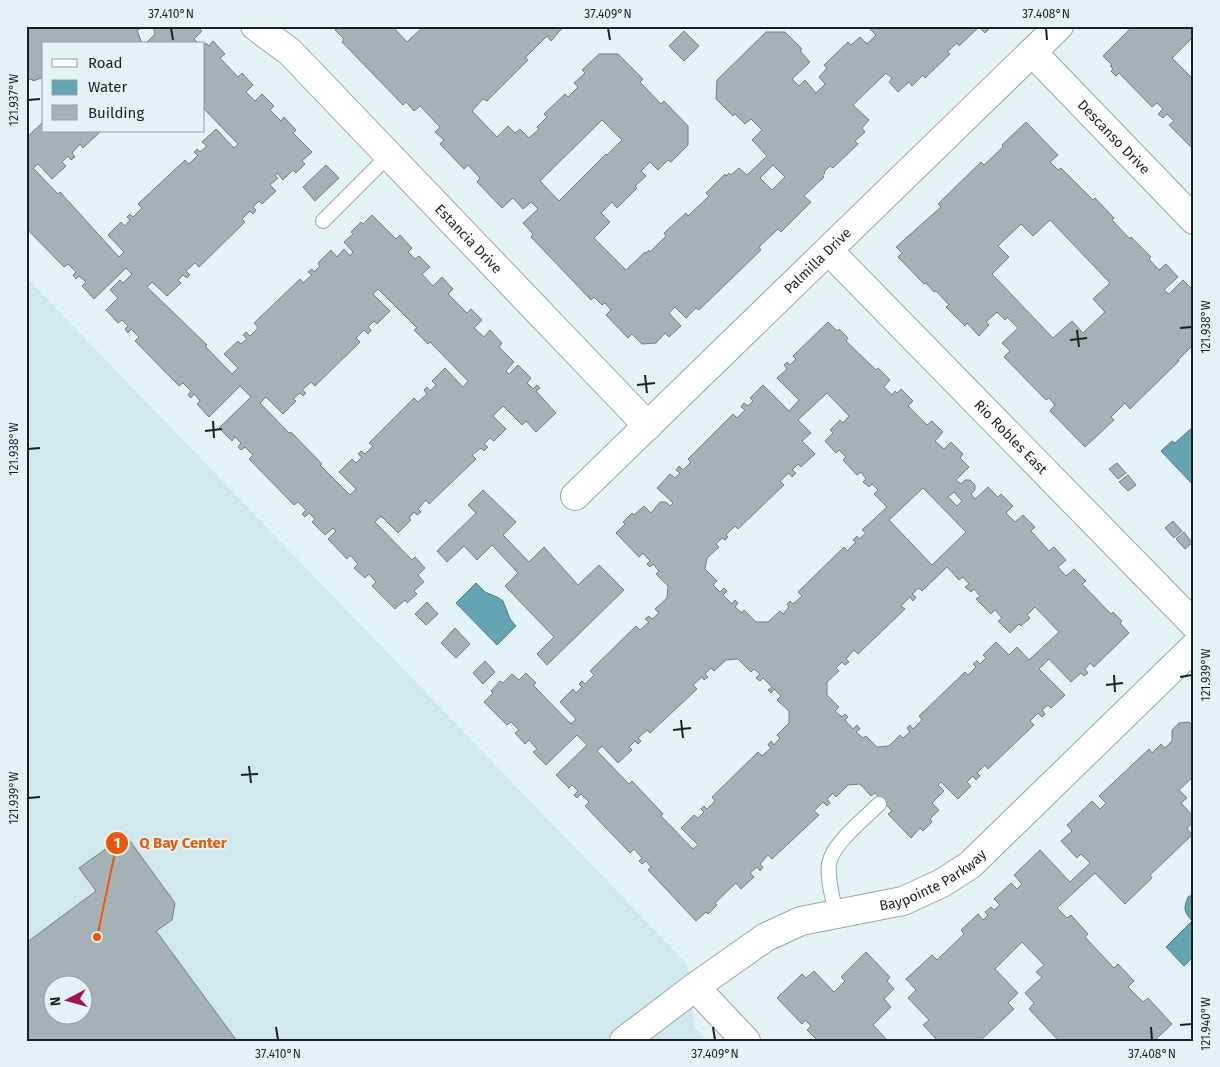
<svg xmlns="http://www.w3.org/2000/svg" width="1220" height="1067" font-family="'Fira Sans',sans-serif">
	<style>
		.built { fill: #d1e8ed; fill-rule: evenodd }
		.water { fill: #65a5b3; stroke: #4f7d88 }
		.building { fill: #a5b2b5; stroke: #727f82; fill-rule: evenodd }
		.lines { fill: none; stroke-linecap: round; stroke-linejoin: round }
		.service-casing { stroke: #9aa7aa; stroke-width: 16 }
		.minor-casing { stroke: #9aa7aa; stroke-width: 30 }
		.tertiary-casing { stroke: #9aa7aa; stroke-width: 30 }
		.service { stroke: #fff; stroke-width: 14 }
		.minor { stroke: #fff; stroke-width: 28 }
		.tertiary { stroke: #fff; stroke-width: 28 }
		.ticks { fill: none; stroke: #1b2122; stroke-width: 2 }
		.labels { text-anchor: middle; stroke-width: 4; stroke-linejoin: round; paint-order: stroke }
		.street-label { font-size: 14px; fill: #1b2122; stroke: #e4f3f6 }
		.leader { fill: none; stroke: #e8590c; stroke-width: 2 }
		.callout-dot { fill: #e8590c; stroke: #e4f3f6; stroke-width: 2 }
		.mark-label { font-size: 15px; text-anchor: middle; font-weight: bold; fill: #fff }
		.callout-label { font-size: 15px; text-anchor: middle; font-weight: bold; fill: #e8590c; stroke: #e4f3f6; stroke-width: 4; stroke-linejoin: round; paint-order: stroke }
		.neatline { fill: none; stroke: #1b2122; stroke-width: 2 }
		.ticks-label { font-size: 12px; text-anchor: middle; fill: #1b2122 }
	</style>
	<rect width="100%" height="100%" fill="#e4f3f6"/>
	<path class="built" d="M26,277L688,965L694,1026L708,1041H26ZM52,984H82V1014H52Z"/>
	<path class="water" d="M1194,426V486L1161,451L1172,441L1175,443Z
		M476,583L485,592L497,597L503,601L510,619L516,626L497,645L456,603Z
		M1194,894V956L1184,966L1166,947L1192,921C1184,911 1183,909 1188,897Z"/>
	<path class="building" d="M35,26H147L137,30L141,41L144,44H44V77L33,81L32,79L26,81V29Z
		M153,26H197L202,31L194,39L199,44H145L155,34Z
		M336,26H392L407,42L424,26H564L551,41L547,36L525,58L528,60L487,101L483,99L472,111L497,137L508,126L515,133L520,129L529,138L539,129L537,127L547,117L544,114L565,94L568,97L578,87L574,83L585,73L582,70L599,54H618L643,79L640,82L661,104L664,101L688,126V145L671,162L668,160L658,170L650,162L641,171L646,176L635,186L637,188L617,208L612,202L601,213L610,222L594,238L626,270L645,252L646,253L649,250L650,252L666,236L664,233L686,213L688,216L709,196L706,193L725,174L726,176L729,173L731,175L739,168L747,175L767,156L752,140L762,130L751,119L745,124L735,114L733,116L716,99L717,80L766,32H785L802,49L800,51L810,62L792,79L799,86L805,80L816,93L825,84L819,77L827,68L824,65L848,42L851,45L860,37L867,44L876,35L867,26H992L985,33L979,27L959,46L957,43L947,52L950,54L925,78L923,75L912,86L909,82L898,92L889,82L892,78L886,73L853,105L869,120L862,128L865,132L855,141L858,144L833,168L830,166L824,172L825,173L822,176L824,177L804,196L811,202L781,232L778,229L759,247L761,250L699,310L696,308L686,318L675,307L669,313L681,326L669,337L665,333L656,343L642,344L632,334L628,338L606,315L611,310L605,303L602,305L594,297L591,300L531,237L533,234L523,223L538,209L531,202L523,209L513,198L502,208L477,182L480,178L468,165L464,169L440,144L444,140L435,132L440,127L420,106L414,111L406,102L403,105L342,42L344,39L335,30L338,28ZM602,120L622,140L607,155L606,154L559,201L540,181ZM773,165L785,177L772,190L760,178Z
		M1133,26H1194V36L1172,58L1194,80V150L1169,125L1174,121L1167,114L1163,118L1158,114L1163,109L1157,103L1152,107L1119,73L1116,76L1111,71L1113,69L1110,66L1112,65L1103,56Z
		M684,31L699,46L684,61L669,46Z
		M213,41L225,54L220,58L238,77L242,73L253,85L246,92L255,101L262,94L274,106L270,110L281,121L284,117L296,130L293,133L312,152L302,161L305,164L296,173L293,170L283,180L277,173L275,176L278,178L270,185L276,191L262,204L259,201L253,207L256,210L253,214L250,211L242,219L245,222L199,267L195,263L186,271L190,275L187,278L183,275L178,280L181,283L167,296L152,282L147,287L207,345L205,346L232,374L238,368L224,354L238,341L241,344L247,339L243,335L246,332L250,336L258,328L254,323L300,279L303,283L312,275L308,272L312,269L314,272L320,266L318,263L331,250L337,257L344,249L350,256L353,252L344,242L353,234L351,232L361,222L363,224L372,215L396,239L400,235L412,248L408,252L415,259L419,256L430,267L422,274L433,286L442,277L453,289L448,294L467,313L471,309L482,320L474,328L484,337L490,330L502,343L499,347L514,362L506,371L509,374L518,365L531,378L527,383L533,389L537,385L540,388L536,391L556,413L536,432L526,421L522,425L503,406L493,416L506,429L494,441L490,438L484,444L488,447L484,451L481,448L472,455L476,459L429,504L426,500L418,509L421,512L417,515L414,512L409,518L411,520L398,533L381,516L375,522L412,560L415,557L425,568L418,575L424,582L414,591L417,594L407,603L405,600L395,609L372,586L376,582L369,574L365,578L354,568L358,564L350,555L347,559L328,539L336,531L333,528L325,535L312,522L315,519L309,513L305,517L302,514L306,510L298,502L294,505L249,459L253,455L245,447L241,450L238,447L241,443L235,437L232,441L219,428L251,397L240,386L209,417L197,404L200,401L194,394L191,398L188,395L191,391L183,383L179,386L135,341L139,337L131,329L128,333L125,329L128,326L122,320L118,323L106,310L118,298L110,290L120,280L123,283L132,274L126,268L94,299L82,286L86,282L79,276L76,279L73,275L76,272L68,264L64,267L26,228V138L44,121V131H101L83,148L80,144L72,153L75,157L71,160L68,156L62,162L66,166L52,179L38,164L33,168L58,194L60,192L119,257L124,252L108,235L121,222L125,226L130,220L127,217L130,214L133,217L142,208L138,204L185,160L189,164L198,155L194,152L197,149L200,152L207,146L202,142L216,129L234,148L238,144L204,109V45L206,43L209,46ZM378,289L417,328L414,330L428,344L430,342L468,381L463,387L445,368L432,381L436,385L430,391L427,387L424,390L427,394L418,402L414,398L369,443L373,446L365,454L361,451L358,454L362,457L356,463L352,459L339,472L356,489L350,495L320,465L322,464L291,432L289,433L260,403L266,397L283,414L296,401L293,399L300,393L303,396L306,393L302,390L311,382L315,386L360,342L356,338L364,330L368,334L371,330L368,327L374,321L377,324L390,311L373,294Z
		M1026,122L1058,155L1050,162L1058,170L1061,168L1093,200L1095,198L1114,218L1112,220L1130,239L1131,237L1151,257L1149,259L1159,270L1166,264L1178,277L1164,290L1169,294L1183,280L1194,291V344L1178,360L1179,361L1130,409L1125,403L1111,417L1114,420L1085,447L1050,411L1055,405L1049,398L1046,400L1004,357L1010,351L1002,343L1018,328L1007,317L1005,320L997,312L986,322L989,325L979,336L967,323L965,326L946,307L949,305L936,291L934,292L926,283L924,284L898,257L902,253L896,247L941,207L938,204L981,162L984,165L1003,147L1002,145ZM1050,220L1110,283L1093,299L1105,312L1083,333L1072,321L1053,338L992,274L1009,257L998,246L1021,224L1033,236Z
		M326,165L339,178L315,201L303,187Z
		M828,322L837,331L839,329L848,338L846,341L876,370L878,368L890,380L884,387L892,395L895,391L897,393L901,389L913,401L908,406L927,425L932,421L943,432L935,441L944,449L951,442L963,454L960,458L969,467L956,480L961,484L965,480H970L975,485V490L971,494L975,499L988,487L998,497L1001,494L1013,506L1006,513L1015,522L1023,515L1035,527L1031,531L1049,551L1054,547L1066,560L1058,567L1066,576L1074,569L1086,581L1082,584L1111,614L1113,612L1122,621L1120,623L1129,633L1094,667L1090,663L1085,669L1088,673L1084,676L1081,673L1071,682L1049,659L1039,669L1065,695L1051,708L1048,705L1042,710L1045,714L1042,717L1038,713L1030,721L1034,725L988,769L985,765L977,773L980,776L976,780L973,776L967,782L971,786L958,799L941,782L938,785L944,791L932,803L939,810L930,819L932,822L923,831L920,828L911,838L888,814L892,811L875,793L871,796L860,784L848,785L836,797L833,793L827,799L830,803L827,806L823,802L814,811L819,815L772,859L768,855L760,864L763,867L760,871L757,867L750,873L754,877L741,889L736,883L715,903L717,905L708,914L706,912L696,921L648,870L651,867L646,861L642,864L639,861L642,858L634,849L630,853L585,806L589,802L581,794L577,798L574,795L578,791L572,785L569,788L556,775L587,745L577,735L546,765L533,752L537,749L529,740L525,744L515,733L519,730L511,722L507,725L484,702L493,693L491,691L500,681L503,683L512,674L519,680L526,673L536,683L533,685L571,724L576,719L560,702L573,689L576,693L582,687L579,684L582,681L585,684L594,675L590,671L636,626L640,630L649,622L645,619L649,616L652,619L659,613L655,609L667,598L668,586L656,574L659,571L653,564L650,567L647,564L650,561L643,553L639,557L616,533L625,524L623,522L632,513L634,515L644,506L651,513L660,502H666L670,506L673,503L657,488L670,474L675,478L680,473L676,470L679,466L683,470L691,462L688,459L733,414L737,418L745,410L741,407L744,403L748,406L753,401L750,398L763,385L789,411L799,400L777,378L787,369L784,365L787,362L790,365L796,359L793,356ZM827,393L849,416L843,423L840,420L830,430L833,433L825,441L836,453L839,450L846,457L843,460L857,475L861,472L866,479L863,482L869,487L872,484L878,490L874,494L887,507L862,530L866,533L859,539L857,536L853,540L856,542L847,551L844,547L798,592L802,596L793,604L790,601L787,604L789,607L783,614L780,611L768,622H756L744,610L742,613L735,607L738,603L735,600L732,604L723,595L727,591L724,588L720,592L713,585L717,581L705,569L707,558L719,547L716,544L722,538L725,540L728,537L726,535L735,526L738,529L784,485L780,481L789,473L792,477L796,473L792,470L798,464L801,467L815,454L802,441L811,433L798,420ZM923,488L966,532L932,565L889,520ZM954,492L962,501L957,506L948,497ZM947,567L959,580L963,577L969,584L965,587L971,592L974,589L980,596L976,599L991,614L995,610L1002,618L998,621L1010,633L1019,624L1021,626L1030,618L1027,615L1035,607L1059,632L1029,660L1017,647L1009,655L996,642L983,655L986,658L980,664L977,661L973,664L976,667L968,675L965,672L919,716L922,720L913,729L910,725L907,728L910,732L903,738L900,735L889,746L877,747L866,736L863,738L856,732L860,729L857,725L853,729L845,720L848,717L845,714L842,717L835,711L839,707L827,695V682L839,671L836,668L842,662L845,665L849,662L846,659L854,650L858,654L905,609L901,606L910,597L913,601L916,597L912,594L919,588L922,591ZM738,659L751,672L754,669L760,674L756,678L760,681L763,678L772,687L768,690L771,693L774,689L781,696L777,700L789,711V723L777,735L780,738L774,745L771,741L768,745L771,748L762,756L758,752L712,797L715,801L707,809L704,806L701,809L704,812L698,818L694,815L681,828L698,845L693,849L661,816L663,814L632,781L629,784L597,751L602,746L618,763L632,750L629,747L635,741L638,744L641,741L638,738L647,730L650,733L697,689L693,685L702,677L704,680L708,677L705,674L711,668L714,671L726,660Z
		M1117,463L1126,473L1118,479L1109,469Z
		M1128,475L1136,485L1128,491L1119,482Z
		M483,490L516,522L503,535L529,562L544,547L578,585L599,565L624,590L547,665L537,654L554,637L505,586L518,573L492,545L477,560L464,546L447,562L437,551L476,513L468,505Z
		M1173,521L1182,531L1174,538L1165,528Z
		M1184,532L1192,543L1185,549L1176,539Z
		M427,602L438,614L426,625L415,614Z
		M455,628L470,644L456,658L441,643Z
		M485,661L495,672L483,684L473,673Z
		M1189,722L1194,727V776L1179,790L1187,798L1181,803L1194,817V822L1187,828L1192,835L1150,875L1152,878L1125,904L1095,873L1057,908L1067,918L1071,915L1088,934L1085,937L1114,968L1118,964L1134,981L1128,987L1143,1002L1148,998L1172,1024L1154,1041H1059L1029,1009L1034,1003L1025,993L1042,977L1036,972L1044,965L1022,942L995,969L1018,993L1008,1003L1014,1009L980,1041H938L923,1025L929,1020L908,998L916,990L906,979L932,955L937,960L964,934L961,930L978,914L983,920L988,915L985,912L991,907L994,910L1000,905L994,899L1011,883L1017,889L1022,884L1014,875L1040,850L1070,882L1090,863L1081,854L1077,858L1061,841L1072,831L1067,825L1092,801L1100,809L1106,803L1099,796L1149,749L1152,753L1161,744L1165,748L1172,741V730L1179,723Z
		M124,836L127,837L175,903L172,920L156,931L237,1041H26V943L96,891L79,868ZM52,984H82V1014H52Z
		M866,952L890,977L887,981L894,989L884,999L891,1007L873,1025L888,1041H818L807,1030L811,1026L805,1020L802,1024L777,998L802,974L806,978L814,971L834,992L845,981L841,977Z"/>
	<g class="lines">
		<defs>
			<path id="service" d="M323,221L389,155
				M836,914C833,898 827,880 829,864C832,844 865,818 879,804"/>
			<g id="minor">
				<path id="s1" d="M255,26L290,52L648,426"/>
				<path id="s2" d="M1032,52L1194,220"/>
				<path id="s3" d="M829,251L1194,624"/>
				<path id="s4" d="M575,496L1059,26"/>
				<path id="s5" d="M695,987L766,937L801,921L903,901L942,883L970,865L1194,647"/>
			</g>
			<path id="tertiary" d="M624,1041L695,987L746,1041"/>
		</defs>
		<use href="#service" class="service-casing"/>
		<use href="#minor" class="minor-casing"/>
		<use href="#tertiary" class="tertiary-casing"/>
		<use href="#service" class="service"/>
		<use href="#minor" class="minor"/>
		<use href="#tertiary" class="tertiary"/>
	</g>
	<path class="ticks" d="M171,28L173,40M608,28L610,40M1046,28L1047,40M28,100L40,99M1180,328L1192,327M1077,330L1079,347M1070,340L1087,338M645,375L647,393M637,385L655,383M213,421L214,438M205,431L222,429M28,449L40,448M1114,675L1115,692M1180,677L1192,675M1106,685L1123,683M681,720L683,738M673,730L691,728M249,766L251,783M241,775L258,774M28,798L40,797M1180,1025L1192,1024M276,1027L278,1040M713,1027L715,1040M1151,1027L1152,1040"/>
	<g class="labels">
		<g class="street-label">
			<text dy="5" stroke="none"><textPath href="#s2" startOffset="118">Descanso Drive</textPath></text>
			<text dy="5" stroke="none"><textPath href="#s1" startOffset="302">Estancia Drive</textPath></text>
			<text dy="5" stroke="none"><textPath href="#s4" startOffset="338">Palmilla Drive</textPath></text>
			<text dy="5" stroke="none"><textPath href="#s3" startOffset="260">Rio Robles East</textPath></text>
			<text dy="5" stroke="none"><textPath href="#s5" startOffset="265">Baypointe Parkway</textPath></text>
		</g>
	</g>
	<path class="leader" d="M97 937L117 843"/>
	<g class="callout-dot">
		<circle cx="97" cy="937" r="5"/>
		<circle cx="117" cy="843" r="12"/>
	</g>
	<g class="mark-label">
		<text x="117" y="848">1</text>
	</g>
	<g class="callout-label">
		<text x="183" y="848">Q Bay Center</text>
	</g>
	<rect width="1220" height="1067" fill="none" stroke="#e4f3f6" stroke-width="55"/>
	<rect x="42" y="42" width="162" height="90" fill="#e4f3f6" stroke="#949fa1"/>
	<rect x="52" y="59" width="25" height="8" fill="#ffffff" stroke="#949fa1"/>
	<text x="88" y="68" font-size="15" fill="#1b2122">Road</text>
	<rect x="52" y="80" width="25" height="15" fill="#65a5b3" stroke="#949fa1"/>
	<text x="88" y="92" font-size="15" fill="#1b2122">Water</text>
	<rect x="52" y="105" width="25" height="15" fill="#a5b2b5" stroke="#949fa1"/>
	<text x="88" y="118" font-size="15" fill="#1b2122">Building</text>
	<g transform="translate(68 1000) rotate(264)"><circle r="24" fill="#e4f3f6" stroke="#949fa1"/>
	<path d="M0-4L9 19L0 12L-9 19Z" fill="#a51354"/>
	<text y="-8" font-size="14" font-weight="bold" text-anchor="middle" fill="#1b2122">N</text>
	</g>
	<rect x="28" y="28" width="1164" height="1012" class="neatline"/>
	<g class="ticks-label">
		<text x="171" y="18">37.410°N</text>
		<text x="608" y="18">37.409°N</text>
		<text x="1046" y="18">37.408°N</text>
		<text transform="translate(14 100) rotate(-90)" y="4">121.937°W</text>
		<text transform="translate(1206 327) rotate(-90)" y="4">121.938°W</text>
		<text transform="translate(14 449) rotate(-90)" y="4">121.938°W</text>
		<text transform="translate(1206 675) rotate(-90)" y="4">121.939°W</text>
		<text transform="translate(14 798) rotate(-90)" y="4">121.939°W</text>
		<text transform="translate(1206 1024) rotate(-90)" y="4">121.940°W</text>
		<text x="278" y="1058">37.410°N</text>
		<text x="715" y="1058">37.409°N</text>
		<text x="1152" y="1058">37.408°N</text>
	</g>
</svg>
